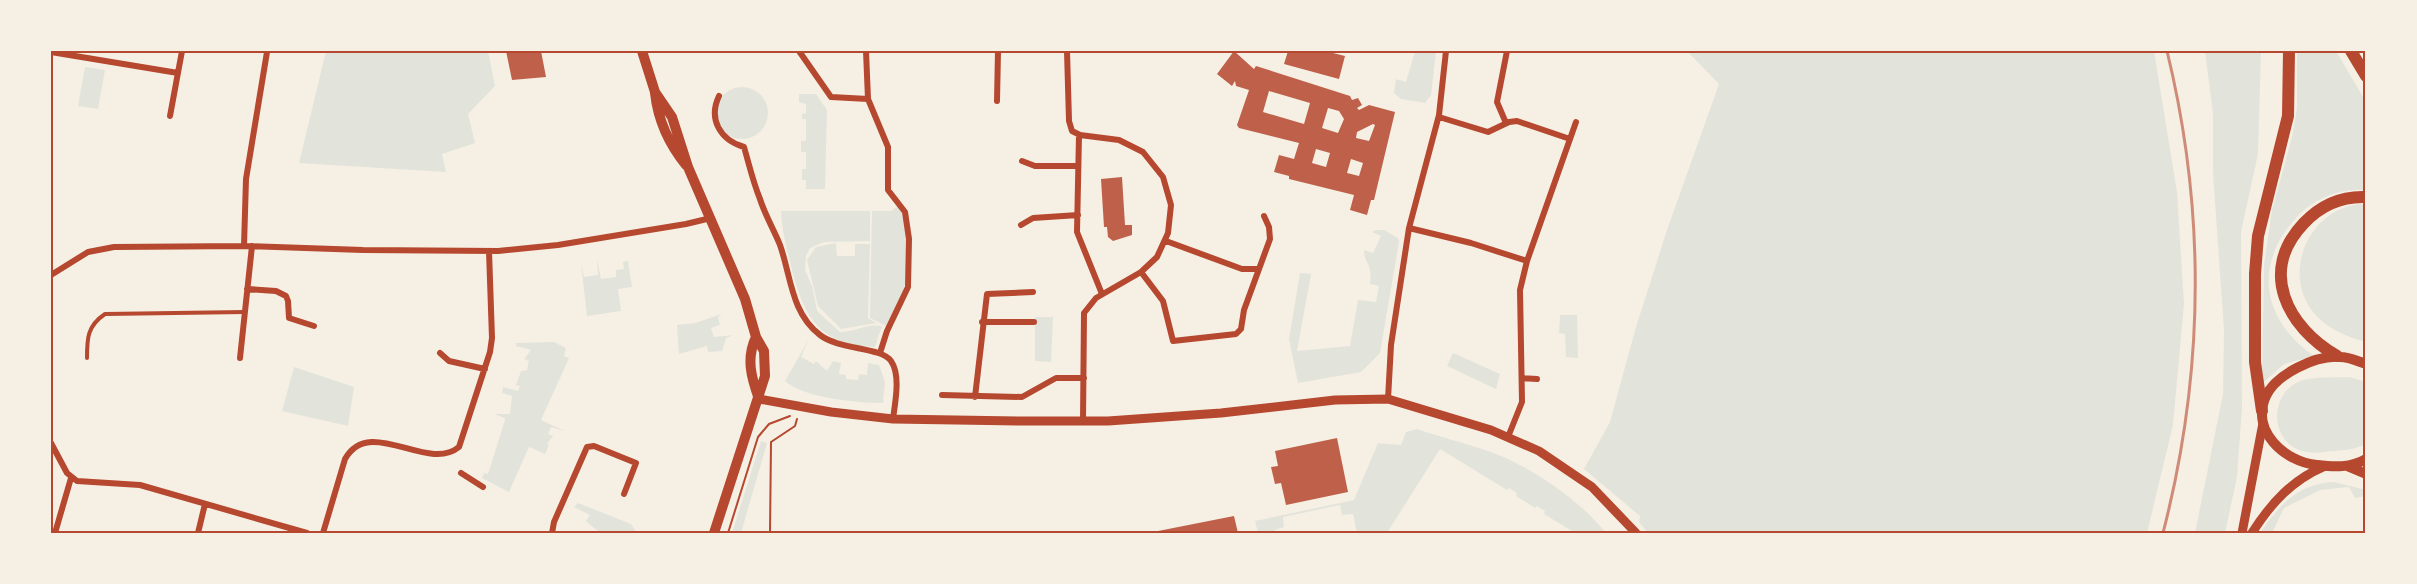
<svg xmlns="http://www.w3.org/2000/svg" width="2417" height="584" font-family="'Space Grotesk',sans-serif">
	<style>
		.green { fill: #e2e4dc }
		.building { fill: #bf614a; fill-rule: evenodd }
		.lines { fill: none; stroke-linecap: round; stroke-linejoin: round }
		.path { stroke: #b5482f; stroke-width: 2 }
		.service { stroke: #b5482f; stroke-width: 4 }
		.minor { stroke: #b5482f; stroke-width: 6 }
		.secondary { stroke: #b5482f; stroke-width: 9 }
		.primary { stroke: #b5482f; stroke-width: 10 }
		.trunk { stroke: #b5482f; stroke-width: 12 }
		.rail { stroke: #cf8b77; stroke-width: 3 }
		.neatline { fill: none; stroke: #b5482f; stroke-width: 2 }
	</style>
	<rect width="100%" height="100%" fill="#f6efe4"/>
	<path class="green" d="M326,51H488L495,86L468,114L475,143L442,154L446,172L299,163Z
		M1415,51H1436L1431,95L1425,103L1401,99L1394,93L1396,79L1406,82Z
		M1687,51H2154L2177,192L2184,304L2173,425L2147,533H1648L1639,522L1640,516L1584,469L1610,422L1636,327L1667,230L1719,84Z
		M2205,51H2261L2258,154L2241,232L2242,408L2237,477L2225,533H2195L2223,394L2224,330L2213,173V114Z
		M2297,51H2336L2366,102V190C2340,188 2313,199 2296,218C2253,265 2262,320 2314,356L2284,364L2264,382L2262,381L2264,265L2272,210L2292,137L2297,108Z
		M85,67L105,70L98,109L78,106Z
		M716 113a26 26 0 1 1 52 0a26 26 0 1 1-52 0Z
		M799,94H816L827,110L825,189H806V180H802V169H806V152H801V141H806V119H802V114L806,113V104L799,102Z
		M2366,204V342C2343,336 2317,324 2306,301C2285,258 2318,203 2366,204Z
		M898,206C910,223 910,272 903,292C899,304 892,315 886,326L870,318L872,211H891Z
		M781,211H870V241L824,242L810,248L806,256L805,270L812,286L817,311L840,332C855,332 867,323 882,326L875,347C821,346 804,318 792,270C787,248 782,234 781,211Z
		M1376,230H1384L1398,238L1399,242L1380,353L1361,372L1298,383L1289,339L1300,273L1311,274L1297,351L1350,346L1358,300L1376,302L1379,286L1370,284C1373,264 1364,263 1364,250L1373,253L1381,236L1372,232Z
		M836,243L837,256H855V244H870L868,318L876,323L841,329L818,306L807,260L816,247Z
		M597,259L601,279L616,277V270L624,269L623,262L628,261L632,287L618,289L621,311L587,316L581,263L584,277L598,275Z
		M722,314L718,317L720,325L711,328L714,337L734,335L726,338L722,351L708,352L707,346L679,354L677,325L695,323Z
		M1560,315H1577L1578,358L1566,357L1565,334L1559,333Z
		M1035,317H1053L1051,362L1035,361Z
		M809,339L801,357L814,364L816,361L827,371L833,361L841,363L839,374L846,375V379L858,380L859,374L867,375L868,363L879,365L885,382L883,403C858,403 803,398 785,381Z
		M554,342L566,348L564,356L569,358L541,420L565,431L551,427L548,434L553,436L547,444L549,445L545,454L529,447L509,492L482,478L484,473L488,474L505,420V418L494,414H510L512,396L502,393L503,387L518,391L520,386L516,385L521,371L527,370L529,361L524,359L531,350L516,346V343Z
		M1453,353L1500,374L1496,389L1447,366Z
		M294,367L354,387L348,426L282,411Z
		M2350,377L2366,382V444C2356,449 2346,450 2335,451C2326,451 2316,454 2307,452C2270,446 2267,395 2300,381C2314,376 2335,378 2350,377Z
		M1417,429C1446,439 1478,446 1506,458C1542,475 1581,502 1606,533H1575L1544,514L1545,511L1537,506L1535,508L1516,496L1517,493L1509,488L1507,490L1440,449L1387,533H1357L1353,514L1342,515L1340,505L1283,517L1284,527L1275,530V533H1258L1255,521L1354,500L1378,443L1401,445L1406,432Z
		M761,441L767,443L741,533H732Z
		M2334,482L2366,490V496L2355,498L2349,487L2320,490L2284,508L2272,533H2260C2279,505 2299,483 2334,482Z
		M578,503L631,524L636,532L600,533L586,521L590,515L574,507Z"/>
	<path class="building" d="M506,51H541L546,77L512,80Z
		M1234,51L1254,69L1256,66L1350,96L1352,100L1358,98L1362,105L1357,108L1359,110L1369,105L1395,112L1374,200H1371L1367,215L1350,210L1354,195L1289,179V176L1274,172L1279,155L1294,159L1299,143L1239,128L1237,125L1249,90L1236,86L1235,81L1232,86L1217,74ZM1269,91L1310,103L1304,124L1263,112ZM1328,108L1339,111L1344,119L1338,133L1322,128ZM1373,124L1375,125L1369,141L1356,138L1357,132ZM1316,149L1330,153L1326,167L1312,163ZM1351,159L1363,163L1359,176L1347,173Z
		M1288,51H1325L1345,56L1339,79L1284,64Z
		M1122,177L1125,225H1132V235L1113,241L1108,237L1107,227H1104L1101,179Z
		M1337,438L1348,492L1286,505L1281,483L1275,484L1271,467L1278,466L1275,451Z
		M1234,516L1238,533H1153V532Z"/>
	<g class="lines">
		<path class="path" d="M728,533L758,437L769,424L790,416
			M770,533L771,442L795,426L797,419"/>
		<path class="service" d="M87,358C87,339 87,326 105,314L245,312"/>
		<path class="minor" d="M799,51L831,97L868,99
			M866,51L868,99L888,147V190L905,212L909,239L908,287L887,331L880,353
			M1067,51L1069,121L1072,131L1080,135L1119,140L1143,152L1163,177L1171,205L1168,233L1157,257L1141,272L1096,298L1084,313L1083,421
			M51,52L178,73
			M719,96C708,119 720,140 744,147C749,164 753,182 760,199C765,215 774,230 780,245C791,276 791,313 820,335C839,350 882,347 891,361C901,375 895,403 893,419
			M997,101L998,51
			M170,116L182,51
			M1439,117L1488,132L1509,122L1517,121L1570,139L1527,261L1520,290L1522,402L1508,437
			M1506,123L1497,102L1507,51
			M1079,135L1077,232L1102,294
			M1570,139L1576,122
			M1022,161L1035,166H1078
			M1021,225L1033,218L1078,215
			M1409,228L1471,243L1527,261
			M1166,241L1242,269H1259
			M244,246L246,179L267,52
			M1141,272L1163,301L1173,341L1236,334L1241,329L1244,310L1270,239L1269,227L1264,216
			M51,275L88,252L114,247L244,246L363,250L498,251L558,245L686,224L711,218
			M247,289L276,291L286,296L288,301L289,318L314,326
			M982,322H1034
			M440,353L449,361L485,369
			M240,358L252,246
			M1522,378L1537,379
			M942,395L1022,397L1056,378H1084
			M975,397L987,294L1033,292
			M1388,399L1391,345L1409,228L1439,115L1446,51
			M51,443L67,473L77,481L140,485L307,533
			M461,473L483,487
			M55,533L71,478
			M198,533L205,504
			M323,533L345,459C370,415 427,473 459,447L490,352L492,338L489,251
			M552,533L554,522L587,447L594,446L636,463L624,494"/>
		<path class="secondary" d="M759,399L831,412L893,419L1021,421H1108L1221,413L1335,400L1388,399L1491,430L1539,451L1592,487L1636,533
			M2242,533L2263,423
			M2252,533C2271,503 2292,480 2325,466"/>
		<path class="primary" d="M642,51L655,92L672,117L688,167L745,299L756,337L764,351L765,376L714,533
			M655,93C658,120 668,143 686,165
			M756,337C746,358 751,377 759,399
			M2366,364C2357,361 2349,357 2340,357C2316,355 2276,374 2266,396C2250,431 2285,462 2317,465C2334,467 2351,468 2366,459
			M2347,466L2366,474"/>
		<path class="trunk" d="M2351,51L2366,76
			M2337,356C2287,327 2258,271 2304,223C2321,205 2341,196 2366,197
			M2262,411L2255,362V274L2258,236L2288,116L2289,51"/>
		<path class="rail" d="M2163,533C2204,374 2206,211 2167,51"/>
	</g>
	<rect width="2417" height="584" fill="none" stroke="#f6efe4" stroke-width="105"/>
	<rect x="52" y="52" width="2312" height="480" class="neatline"/>
</svg>
